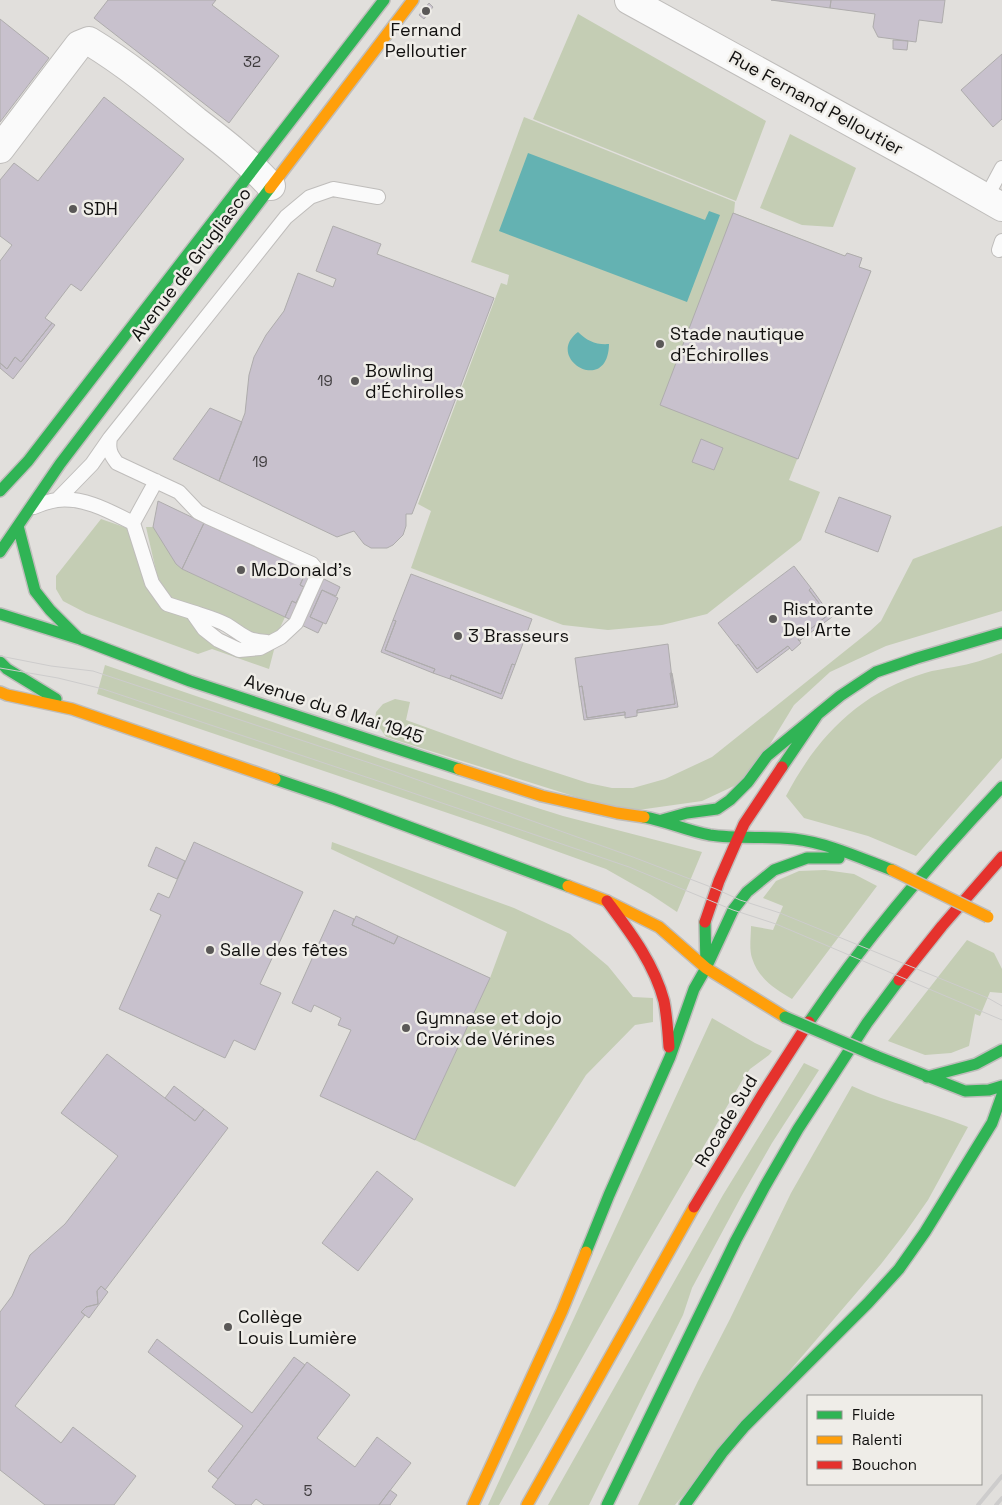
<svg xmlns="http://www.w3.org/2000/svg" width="1002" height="1505" font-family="'Space Grotesk',sans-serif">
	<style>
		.green { fill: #c4cdb4 }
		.water { fill: #64b2b2 }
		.building { fill: #c8c1cd; stroke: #aeacac }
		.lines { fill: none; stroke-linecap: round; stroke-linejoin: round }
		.lane-casing { stroke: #bfbdbb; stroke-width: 16 }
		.street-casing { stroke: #bfbdbb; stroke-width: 30 }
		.fast-casing { stroke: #bfbdbb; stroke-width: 14 }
		.slow-casing { stroke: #bfbdbb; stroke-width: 14 }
		.jam-casing { stroke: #bfbdbb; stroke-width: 14 }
		.lane { stroke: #fafafa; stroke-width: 14 }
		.street { stroke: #fafafa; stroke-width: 28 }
		.fast { stroke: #30b455; stroke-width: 11 }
		.slow { stroke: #ff9f0a; stroke-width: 11 }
		.jam { stroke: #e5322d; stroke-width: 11 }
		.tram { stroke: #cdcccc; stroke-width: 1 }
		.rail { stroke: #cdcccc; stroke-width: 4 }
		.fast-bridge-casing { stroke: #bfbdbb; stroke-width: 14; stroke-linecap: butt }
		.slow-bridge-casing { stroke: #bfbdbb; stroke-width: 14; stroke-linecap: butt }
		.fast-bridge { stroke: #30b455; stroke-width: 11 }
		.slow-bridge { stroke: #ff9f0a; stroke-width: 11 }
		.poi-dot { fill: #5a5857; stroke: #efede8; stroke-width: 2 }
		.labels { text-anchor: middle; stroke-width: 5; stroke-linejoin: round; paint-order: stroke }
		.number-label { font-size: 15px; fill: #3f3c3e }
		.poi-label { font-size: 18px; fill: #11100f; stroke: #efede8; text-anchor: start }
		.street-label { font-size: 18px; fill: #11100f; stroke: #efede8 }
	</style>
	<rect width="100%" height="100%" fill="#e1dfdc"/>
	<path class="green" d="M578,14L766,121L736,201L533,119Z
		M524,117L735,202L734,213L845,256L847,253L862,258L859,267L871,271L789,480L820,492L801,540L707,614L662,625L608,630L563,625L411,568L431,511L418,504L501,283L507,285L509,275L471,262Z
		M790,134L856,168L833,227L802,225L760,208Z
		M101,519L127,528L147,584L192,617L223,645L275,646L269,669L212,649L198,654L86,613L63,601L56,589V576Z
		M1002,526V611L886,646L830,672L794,705L749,779L702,801L624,812L386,737L375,721L376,712L383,704L395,699L410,702L406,720L514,759L588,783L612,788H633L665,779L712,757L870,631L881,621L913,559Z
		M146,527H153L182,569L285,617L279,630L266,639L175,602L164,589L157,575Z
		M1002,653V758L916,856L868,836L804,818L786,796C817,737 859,693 925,673C934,670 944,669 954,667C971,664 987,659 1002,653Z
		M105,665L381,759L563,816L702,852L677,912L650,894L606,869L489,827L97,694Z
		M332,842L514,908L570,934L608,966L633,997L653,998V1022L635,1025L586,1075L515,1187L415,1140L490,978L507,932L331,849Z
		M825,870L854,874L877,886L792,999C775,989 758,978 752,958C749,949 751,936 751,926L773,930L783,906L763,898L776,881L799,871Z
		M967,940L994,953L1002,969V993L990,992L980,1016L975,1014L969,1046L951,1053L925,1055L888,1041Z
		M712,1018L755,1043L772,1051L769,1055L750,1069L743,1079L634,1266L499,1505H488Z
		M804,1063L819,1070L772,1143L741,1197L692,1288L683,1315L589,1505H548L723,1195Z
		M852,1086C889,1104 930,1111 968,1127L928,1200L905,1233L881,1264L675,1505H638L698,1381L730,1319L791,1193Z"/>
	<path class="water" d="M528,153L705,220L709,211L720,215L687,302L499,231Z
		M578,332C587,341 596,345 609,344C608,397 543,358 578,332Z"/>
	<path class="building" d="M108,0H216L212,5L279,56L229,123L94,18Z
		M771,0H831L830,8Z
		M831,0H945L942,23L919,20L916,42L878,37L873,27L875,14L830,8Z
		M429,3L433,7L424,19L419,15Z
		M0,19L49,58L0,122Z
		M893,40L908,41L907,50L893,49Z
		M1002,54V119L993,127L961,90Z
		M104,97L184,159L81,291L71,284L45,318L52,323L21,362L15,357L7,369L0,363V261L12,245L0,236V180L14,163L38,181Z
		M733,213L845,256L847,253L862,258L859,267L871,271L798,459L660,405Z
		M333,226L381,244L377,254L494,298L412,514H406V526L403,535L393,545L387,548H371L364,544L354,531L337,537L219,481L245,413L249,375L254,357L266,335L284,311L298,273L333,287L336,279L316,271Z
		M52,323L55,325L13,379L0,368V363L7,369L15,357L21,362Z
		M210,408L242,422L219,481L173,459Z
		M701,439L723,448L714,470L692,462Z
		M839,497L891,516L878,552L825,532Z
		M158,501L204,523L182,569L176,564L153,527Z
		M204,523L300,567L298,571L305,574L300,585L304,587L296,603L292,601L285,617L182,569Z
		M794,566L811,588L809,590L828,615L798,639L801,643L792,651L788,646L757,669L738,644L736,646L718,623Z
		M300,567L340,587L336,596L322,590L310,617L323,623L318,633L285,617L292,601L296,603L304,587L300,585L305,574L298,571Z
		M411,574L532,619L515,665L512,664L501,694L451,675L450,679L433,673L435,669L385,650L396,621L393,620Z
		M811,588L832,617L799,641L798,639L828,615L809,590Z
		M322,590L338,598L326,624L310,617Z
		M393,620L396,621L385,650L435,669L433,673L381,652Z
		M668,644L675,704L637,710V716L625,718V712L587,718L582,686L579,687L575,658Z
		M738,644L757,669L788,646L790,648L757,673L736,646Z
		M512,664L515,665L502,699L450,679L451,675L501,694Z
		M670,673H672L678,707L637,713V710L675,704Z
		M582,686L587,718L625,712V715L584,720L579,687Z
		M194,842L303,892L260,984L281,993L255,1050L234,1040L225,1058L119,1009L161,915L150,910L158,893L169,898Z
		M156,847L185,861L177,879L148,866Z
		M334,910L354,919L352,925L394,944L398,936L490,978L415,1140L320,1096L351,1030L338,1025L341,1018L314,1005L311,1012L292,1003Z
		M356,916L398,936L394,944L352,925Z
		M107,1054L195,1121L204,1109L228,1128L105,1290L101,1286L97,1291L98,1304L86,1307L81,1312L85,1315L15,1406L61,1443L73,1427L136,1476L114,1505H45L0,1470V1312L12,1296L30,1255L65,1224L118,1156L61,1113Z
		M174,1086L204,1109L195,1121L165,1098Z
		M377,1171L413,1199L358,1271L322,1243Z
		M101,1286L108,1292L89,1318L81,1312L86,1307L98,1304L97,1291Z
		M157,1339L252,1413L294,1357L305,1365L218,1479L208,1471L243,1426L148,1352Z
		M307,1362L350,1395L317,1438L355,1467L377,1437L411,1463L379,1505H264L256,1499L251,1505H236L212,1487Z
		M390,1490L397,1495L390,1505H379Z"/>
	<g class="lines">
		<defs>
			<path id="lane" d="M986,198L1002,168
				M999,250L1002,241
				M57,500L92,464L110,438L286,217L310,197L333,189L378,197
				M34,507C41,504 50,501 57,500C85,497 109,511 133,523L152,583L167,604L192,612L204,629L218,640L239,650L260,648L281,637L296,623L317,576V570L312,564L208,517L198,512L179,492L117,463C110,454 108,449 110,438
				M133,523L156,481
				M192,612C204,616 216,619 227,625C243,635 246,641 267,642"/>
			<path id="street" d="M629,0L925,163L1002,207
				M0,149L79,45L89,41C127,64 162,93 196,121C222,141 248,161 271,186"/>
			<path id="fast" d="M0,491L28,461L384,0
				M18,526L35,591L50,610L77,637
				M0,552L60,464L270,188
				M0,614L80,639L190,681L459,769
				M0,662L7,669L56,699
				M782,767L818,714
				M275,779L334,799L568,886
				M644,817C667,821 687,831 710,835C737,839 766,836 794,839C828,843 860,858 892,870
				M662,820L687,813L717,809L730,800L748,782L767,756L840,696L876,672L917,658L1002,633
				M706,968L733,910L747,892L774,870L807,858H839
				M809,1022C866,938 932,861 1002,787
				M876,1056L965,1091L989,1090L1002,1086
				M927,1077L976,1064L1002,1050
				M586,1252L609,1195L670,1057L694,989L706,968L705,922
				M607,1505L736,1240L765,1186L798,1129L867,1023L899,980
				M685,1505L722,1453L745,1426L868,1303L899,1269L925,1232L992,1123L1002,1095"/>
			<path id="slow" d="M270,188L413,0
				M0,692L7,695L72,709L275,779
				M459,769L542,796L617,813L644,817
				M568,886L607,901L659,927L706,968L785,1017
				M473,1505L562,1311L586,1252
				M527,1505L694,1207"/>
			<path id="jam" d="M607,901C630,932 654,963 664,1001C667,1016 668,1032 669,1047
				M705,922L719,881L744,824L782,767
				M899,980L942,926L1002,857
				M694,1207L762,1095L809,1022"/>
		</defs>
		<use href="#lane" class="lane-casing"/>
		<use href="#street" class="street-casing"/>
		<use href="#fast" class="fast-casing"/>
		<use href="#slow" class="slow-casing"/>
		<use href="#jam" class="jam-casing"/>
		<use href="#lane" class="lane"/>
		<use href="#street" class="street"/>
		<use href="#fast" class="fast"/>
		<use href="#slow" class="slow"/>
		<use href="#jam" class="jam"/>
		<path class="tram" d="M0,656L51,666L93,671L379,766L633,857L716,889L740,900L780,913L988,998L1002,1006
			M0,668L58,678L103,689L375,780L629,867L733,910L776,924L1002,1020"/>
		<path class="rail" d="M978,1505L1002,1476
			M996,1505L1002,1498"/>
		<defs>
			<path id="fast-bridge" d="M785,1017L876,1056"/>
			<path id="slow-bridge" d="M892,870L988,917"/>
		</defs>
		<use href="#fast-bridge" class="fast-bridge-casing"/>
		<use href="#slow-bridge" class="slow-bridge-casing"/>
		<use href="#fast-bridge" class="fast-bridge"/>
		<use href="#slow-bridge" class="slow-bridge"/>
	</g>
	<g class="poi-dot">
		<circle cx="426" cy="11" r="5"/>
		<circle cx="73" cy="209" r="5"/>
		<circle cx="660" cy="344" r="5"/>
		<circle cx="355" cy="381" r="5"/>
		<circle cx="241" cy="570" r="5"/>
		<circle cx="773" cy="619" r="5"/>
		<circle cx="458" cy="636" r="5"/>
		<circle cx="210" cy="950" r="5"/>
		<circle cx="406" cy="1028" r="5"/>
		<circle cx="228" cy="1327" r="5"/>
	</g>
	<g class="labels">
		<g class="number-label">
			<text x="252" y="67">32</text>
			<text x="325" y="386">19</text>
			<text x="260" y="467">19</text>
			<text x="308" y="1496">5</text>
		</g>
		<g class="poi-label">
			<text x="426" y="36" text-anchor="middle">Fernand<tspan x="426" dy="21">Pelloutier</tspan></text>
			<text x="83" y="215">SDH</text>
			<text x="670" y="340">Stade nautique<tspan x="670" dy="21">d'Échirolles</tspan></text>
			<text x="365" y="377">Bowling<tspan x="365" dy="21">d'Échirolles</tspan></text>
			<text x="251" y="576">McDonald's</text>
			<text x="783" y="615">Ristorante<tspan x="783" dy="21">Del Arte</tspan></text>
			<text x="468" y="642">3 Brasseurs</text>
			<text x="220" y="956">Salle des fêtes</text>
			<text x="416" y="1024">Gymnase et dojo<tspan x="416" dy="21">Croix de Vérines</tspan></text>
			<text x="238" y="1323">Collège<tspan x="238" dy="21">Louis Lumière</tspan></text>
		</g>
		<g class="street-label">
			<text transform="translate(816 103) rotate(29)" y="6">Rue Fernand Pelloutier</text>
			<text transform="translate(191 264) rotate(-53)" y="6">Avenue de Grugliasco</text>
			<text transform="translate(334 709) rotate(18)" y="6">Avenue du 8 Mai 1945</text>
			<text transform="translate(726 1121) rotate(-59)" y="6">Rocade Sud</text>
		</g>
	</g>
	<rect x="807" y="1395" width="175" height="90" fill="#efede8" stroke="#969591"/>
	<rect x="817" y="1411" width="25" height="8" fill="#30b455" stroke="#969591"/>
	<text x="852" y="1420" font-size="15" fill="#11100f">Fluide</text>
	<rect x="817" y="1436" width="25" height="8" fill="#ff9f0a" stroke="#969591"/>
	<text x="852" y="1445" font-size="15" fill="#11100f">Ralenti</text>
	<rect x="817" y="1461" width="25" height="8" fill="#e5322d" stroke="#969591"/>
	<text x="852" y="1470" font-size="15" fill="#11100f">Bouchon</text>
</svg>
